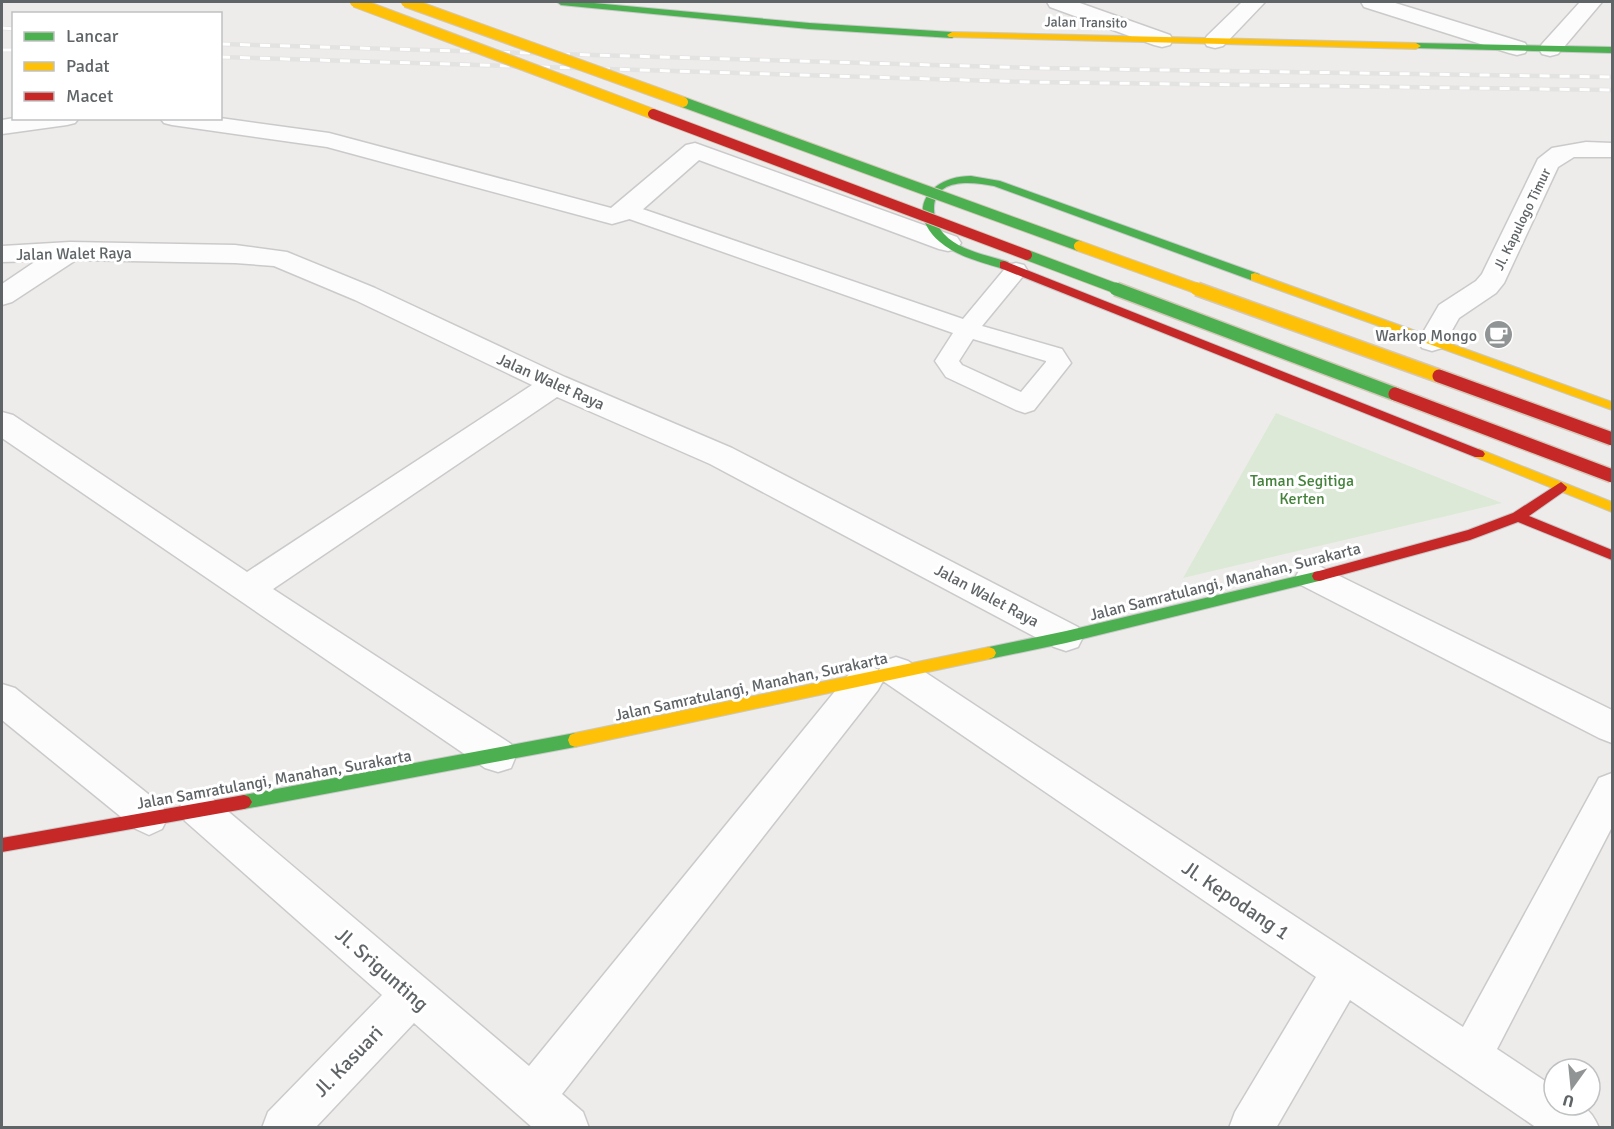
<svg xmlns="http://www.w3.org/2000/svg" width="1614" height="1129" font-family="Signika,sans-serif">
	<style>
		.green { fill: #dce9d7 }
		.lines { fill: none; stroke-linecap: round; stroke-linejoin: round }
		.lane-casing { stroke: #cbcaca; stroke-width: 3 }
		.street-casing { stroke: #cbcaca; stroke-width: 3 }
		.fast-casing { stroke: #c8c9c9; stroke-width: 2 }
		.slow-casing { stroke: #c8c9c9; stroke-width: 2 }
		.jam-casing { stroke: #c8c9c9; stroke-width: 2 }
		.lane { fill: #fcfcfc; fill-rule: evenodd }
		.street { fill: #fcfcfc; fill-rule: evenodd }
		.fast { fill: #4caf50; fill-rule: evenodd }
		.slow { fill: #ffc107; fill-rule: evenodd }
		.jam { fill: #c62828; fill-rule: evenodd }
		.rail-casing { stroke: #e3e3e2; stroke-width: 4.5 }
		.rail { stroke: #fff; stroke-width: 3; stroke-dasharray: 10; stroke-linecap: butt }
		.fast-bridge-far1-casing { stroke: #d4c8ba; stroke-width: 12; stroke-linecap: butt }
		.fast-bridge-casing { stroke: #d4c8ba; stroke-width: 16; stroke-linecap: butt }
		.slow-bridge-far1-casing { stroke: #d4c8ba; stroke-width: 12; stroke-linecap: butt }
		.slow-bridge-casing { stroke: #d4c8ba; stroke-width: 16; stroke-linecap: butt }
		.jam-bridge-far1-casing { stroke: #d4c8ba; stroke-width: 12; stroke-linecap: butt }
		.jam-bridge-casing { stroke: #d4c8ba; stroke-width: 16; stroke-linecap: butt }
		.fast-bridge-far1 { stroke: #4caf50; stroke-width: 10 }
		.fast-bridge { stroke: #4caf50; stroke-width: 13 }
		.slow-bridge-far1 { stroke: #ffc107; stroke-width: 10 }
		.slow-bridge { stroke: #ffc107; stroke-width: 13 }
		.jam-bridge-far1 { stroke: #c62828; stroke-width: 10 }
		.jam-bridge { stroke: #c62828; stroke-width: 13 }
		.labels { text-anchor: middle; stroke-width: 6; stroke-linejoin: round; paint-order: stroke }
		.far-street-label { font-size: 14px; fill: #5f6467; stroke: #fff }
		.street-label { font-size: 16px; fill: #5f6467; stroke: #fff }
		.poi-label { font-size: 16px; fill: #5f6467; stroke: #fff; text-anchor: end }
		.park-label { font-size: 16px; fill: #45823c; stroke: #fff }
		.near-street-label { font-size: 20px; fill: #5f6467; stroke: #fff }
	</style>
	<rect width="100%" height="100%" fill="#eeecea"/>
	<path class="green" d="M1276,413L1502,503L1183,578Z"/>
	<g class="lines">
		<defs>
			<path id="lane" d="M625,203L963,319L1008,265L1016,263L1024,265L1027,270L1024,275L982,326L1062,349L1071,363L1034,410L1025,413L1016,410L946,377L935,361L953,333L618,215L614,210L618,205ZM973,339L1046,361V362L1021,392L962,365L959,361Z"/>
			<path id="street" d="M1047,2H1077L1170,35L1173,40L1170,45L1162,47L1154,45L1050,7Z
				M1242,2H1265L1223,46L1215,48L1207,46L1204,41L1207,36Z
				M1361,2H1392L1525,43L1528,48L1525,53L1517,55L1509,53L1364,7Z
				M1580,2H1602L1558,54L1550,56L1542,54L1539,49L1542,44Z
				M14,118H79L75,123L67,125L2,134V120Z
				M160,118H220L329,133L611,208L686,145L695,143L957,237L961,243L957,249L948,251L939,249L699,160L633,218L612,224L327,147L172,125L164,123Z
				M1586,142L1612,143V157H1574L1558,167L1504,283L1496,293L1459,318L1442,348L1432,351L1422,348L1418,341L1439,305L1476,281L1482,274L1538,159L1552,148Z
				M70,242L235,245L287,252L375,288L565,377L732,448L1078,627L1083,637L1078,647L1066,651L1054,647L710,464L557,397L273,589L511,744L516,756L511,768L498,772L485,768L2,438V412L13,415L247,572L532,385L355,300L274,266L235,263L76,260L12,302L2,305V284L36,261L2,262V246Z
				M1313,563L1612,710V743L1599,738L1301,585L1296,576L1301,567Z
				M896,657L908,661L1463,1027L1599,778L1612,773V827L1497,1049L1554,1087V1105C1579,1105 1588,1102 1599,1128H1537L1350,1000L1276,1128H1229L1235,1112L1316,977L883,681L878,690L562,1094L583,1112L589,1128H533L414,1023L315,1128H262L268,1112L382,995L185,821L179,809L185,797L198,792L211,797L529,1066L854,668L866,664L879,670L884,661Z
				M2,684L15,688L162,805L168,817L162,829L149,835L136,829L2,720Z"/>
			<path id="fast" d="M557,2H583L809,23L952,32L957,35L952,38L809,29L561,5Z
				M1416,43L1612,47V53L1413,48V44Z
				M971,176L1000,181L1259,274L1261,277L1259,280H1251L994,186C973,182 934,177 934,209C934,218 938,228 944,234C960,251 987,255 1008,262L1009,265L1004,269C983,263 956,256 940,242C904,211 929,176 971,176Z
				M1319,571L1324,572L1326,576L1324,580L1319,581L1066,643L989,659L984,657L982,653L984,649L989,647L1066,631Z
				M575,733L580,735L582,740L580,745L575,747L244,809L239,807L236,802L239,797L244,795Z"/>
			<path id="slow" d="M952,32L1416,43L1421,46L1416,49L949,37L947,35Z
				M1255,273L1612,402V410L1251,280V274Z
				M1479,449L1612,502V512L1475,457L1473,454L1475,451Z
				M989,647L994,649L996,653L994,657L989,659L575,747L570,745L568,740L570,735L575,733Z"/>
			<path id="jam" d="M1004,261L1483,451L1485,454L1483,457H1475L1000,268V262Z
				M1561,482L1567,487L1566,490L1529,516L1612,550V560L1518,522L1470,540L1319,581L1314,580L1312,576L1314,572L1319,571L1468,530L1513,513Z
				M244,795L249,797L252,802L249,807L244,809L2,852V838Z"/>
		</defs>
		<use href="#lane" class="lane-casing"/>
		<use href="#street" class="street-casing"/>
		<use href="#fast" class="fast-casing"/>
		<use href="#slow" class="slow-casing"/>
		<use href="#jam" class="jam-casing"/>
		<use href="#lane" class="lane"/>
		<use href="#street" class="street"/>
		<use href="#fast" class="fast"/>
		<use href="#slow" class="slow"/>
		<use href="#jam" class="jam"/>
		<defs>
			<path id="rail" d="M2,28L14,29
				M220,44L1035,68L1612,77
				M2,50H14
				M220,57L1030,82L1612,90"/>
		</defs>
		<use href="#rail" class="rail-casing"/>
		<use href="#rail" class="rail"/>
		<defs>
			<path id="fast-bridge-far1" d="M683,102L1079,246
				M1027,255L1120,290"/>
			<path id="fast-bridge" d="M1116,289L1395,394"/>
			<path id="slow-bridge-far1" d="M355,2L653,114
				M406,2L683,102
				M1079,246L1201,290"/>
			<path id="slow-bridge" d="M1197,289L1439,376"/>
			<path id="jam-bridge-far1" d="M653,114L1027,255"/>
			<path id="jam-bridge" d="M1439,376L1612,439
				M1395,394L1612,476"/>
		</defs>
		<use href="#fast-bridge-far1" class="fast-bridge-far1-casing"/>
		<use href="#fast-bridge" class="fast-bridge-casing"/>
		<use href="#slow-bridge-far1" class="slow-bridge-far1-casing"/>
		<use href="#slow-bridge" class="slow-bridge-casing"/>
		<use href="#jam-bridge-far1" class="jam-bridge-far1-casing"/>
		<use href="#jam-bridge" class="jam-bridge-casing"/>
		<use href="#fast-bridge-far1" class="fast-bridge-far1"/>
		<use href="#fast-bridge" class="fast-bridge"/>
		<use href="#slow-bridge-far1" class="slow-bridge-far1"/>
		<use href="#slow-bridge" class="slow-bridge"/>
		<use href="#jam-bridge-far1" class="jam-bridge-far1"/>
		<use href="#jam-bridge" class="jam-bridge"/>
	</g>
	<defs>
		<symbol id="cafe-disc" viewBox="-11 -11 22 22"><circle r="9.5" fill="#919495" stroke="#fff"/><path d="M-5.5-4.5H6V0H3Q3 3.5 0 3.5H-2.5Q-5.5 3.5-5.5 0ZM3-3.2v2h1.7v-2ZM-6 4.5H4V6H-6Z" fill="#fff"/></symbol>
	</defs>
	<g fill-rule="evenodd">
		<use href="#cafe-disc" x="1482" y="318" width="33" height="33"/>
	</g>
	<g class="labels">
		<g class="far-street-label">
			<text transform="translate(1086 22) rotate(1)" y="5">Jalan Transito</text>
			<text transform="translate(1522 219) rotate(-64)" y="5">Jl. Kapulogo Timur</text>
		</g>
		<g class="street-label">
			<text transform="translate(74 253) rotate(-1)" y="6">Jalan Walet Raya</text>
			<text transform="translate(551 381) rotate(24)" y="6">Jalan Walet Raya</text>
			<text transform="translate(1225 581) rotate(-14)" y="6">Jalan Samratulangi, Manahan, Surakarta</text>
			<text transform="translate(987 595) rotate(28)" y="6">Jalan Walet Raya</text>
			<text transform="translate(751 686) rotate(-12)" y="6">Jalan Samratulangi, Manahan, Surakarta</text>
			<text transform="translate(274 779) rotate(-10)" y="6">Jalan Samratulangi, Manahan, Surakarta</text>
		</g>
		<g class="poi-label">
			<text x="1477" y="341">Warkop Mongo</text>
		</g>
		<g class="park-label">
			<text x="1302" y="486">Taman Segitiga<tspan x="1302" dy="18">Kerten</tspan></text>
		</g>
		<g class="near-street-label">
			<text transform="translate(1236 900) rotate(34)" y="7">Jl. Kepodang 1</text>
			<text transform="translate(382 969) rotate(41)" y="7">Jl. Srigunting</text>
			<text transform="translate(348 1061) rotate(-46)" y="7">Jl. Kasuari</text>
		</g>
	</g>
	<rect width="1614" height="1129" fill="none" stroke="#5f6467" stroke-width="6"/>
	<rect x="12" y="12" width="210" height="108" fill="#ffffff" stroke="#bfc1c2" stroke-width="1.5"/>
	<rect x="24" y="32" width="30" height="9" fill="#4caf50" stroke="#bfc1c2" stroke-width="1.5"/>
	<text x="66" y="42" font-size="18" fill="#5f6467">Lancar</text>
	<rect x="24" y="62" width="30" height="9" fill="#ffc107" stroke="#bfc1c2" stroke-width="1.5"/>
	<text x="66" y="72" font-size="18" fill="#5f6467">Padat</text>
	<rect x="24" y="92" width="30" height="9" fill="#c62828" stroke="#bfc1c2" stroke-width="1.5"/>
	<text x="66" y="102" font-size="18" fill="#5f6467">Macet</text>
	<g transform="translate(1572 1087) rotate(195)"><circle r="28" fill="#ffffff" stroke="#bfc1c2" stroke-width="1.5"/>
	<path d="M0-4.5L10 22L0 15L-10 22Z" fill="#919495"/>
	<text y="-9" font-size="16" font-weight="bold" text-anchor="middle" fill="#5f6467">U</text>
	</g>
</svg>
